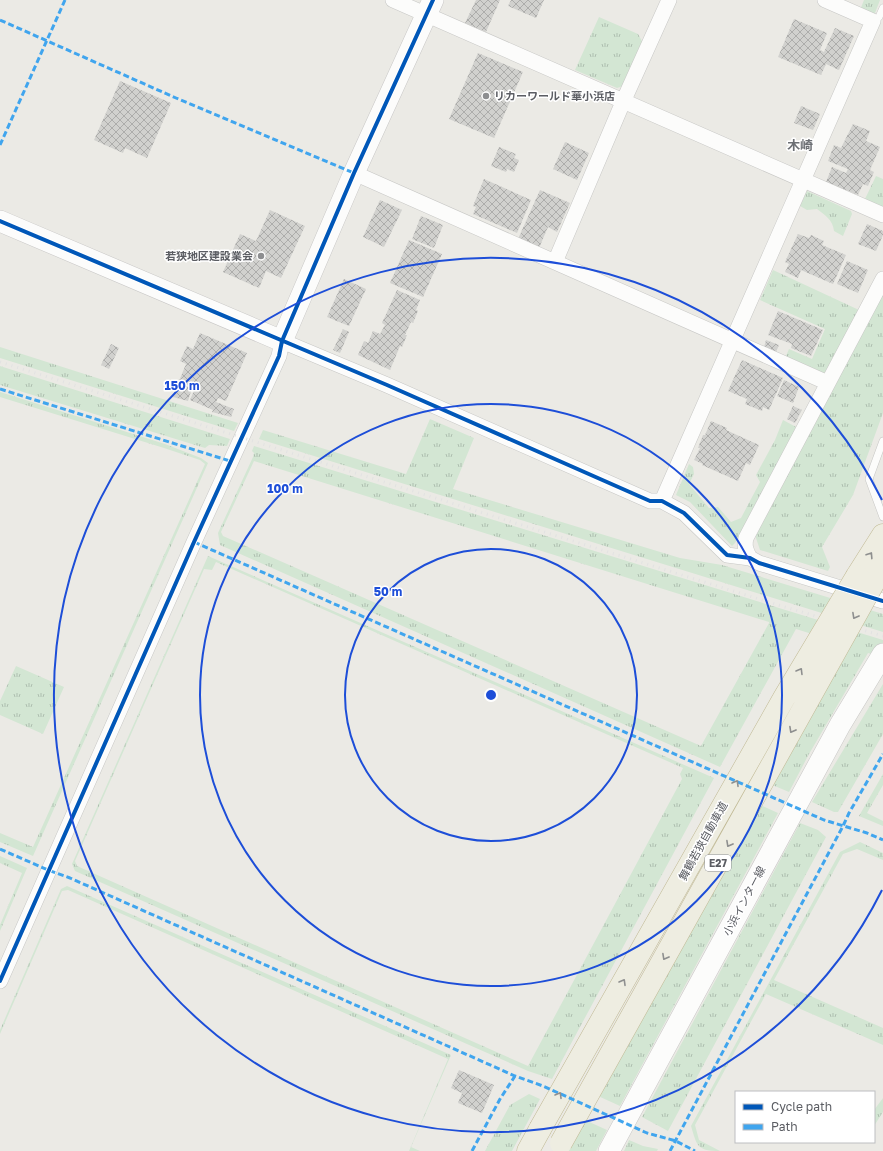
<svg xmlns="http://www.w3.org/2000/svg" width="883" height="1151" font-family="'Golos Text','Noto Sans JP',sans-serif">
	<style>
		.grass { fill: url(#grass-tufts); fill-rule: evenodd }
		.building { fill: url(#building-cross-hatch) }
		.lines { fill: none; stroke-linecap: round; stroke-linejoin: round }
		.lane-casing { stroke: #c7c7c5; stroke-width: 8 }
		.street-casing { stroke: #c7c7c5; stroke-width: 16 }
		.secondary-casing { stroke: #c8c7c6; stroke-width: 22 }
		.highway-casing { stroke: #c0b994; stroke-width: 23 }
		.lane { stroke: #fcfcfb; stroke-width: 7 }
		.street { stroke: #fcfcfb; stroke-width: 15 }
		.secondary { stroke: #fcfcfb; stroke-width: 21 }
		.highway { stroke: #eeede1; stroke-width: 22 }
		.rail { stroke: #e2e2e2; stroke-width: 3; stroke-dasharray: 1 5; stroke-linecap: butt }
		.highway-bridge-casing { stroke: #c0b994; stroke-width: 23; stroke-linecap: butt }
		.highway-bridge { stroke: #eeede1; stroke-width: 22 }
		.quiet { stroke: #40a5ee; stroke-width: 3; stroke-dasharray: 6 3; stroke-linecap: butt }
		.cycleway-casing { stroke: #fff; stroke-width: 6 }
		.cycleway { stroke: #0057b8; stroke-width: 4 }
		.oneway { stroke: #8e8f8f }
		.ring { fill: none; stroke: #1d4ed8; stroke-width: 2 }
		.poi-dot { fill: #8d8e90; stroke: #fff; stroke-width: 1.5 }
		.labels { text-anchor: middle; stroke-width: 3; stroke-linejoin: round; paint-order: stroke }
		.shield { fill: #fff; stroke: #8c8e92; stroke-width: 1 }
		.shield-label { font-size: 10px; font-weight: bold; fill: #5b5d63 }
		.poi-label { font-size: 11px; font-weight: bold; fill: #5b5d63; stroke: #fff; text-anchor: start }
		.street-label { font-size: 11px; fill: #5b5d63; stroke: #fff }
		.quarter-label { font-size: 13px; font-weight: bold; fill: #6c6f74; stroke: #fff }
		.centre { fill: #1d4ed8; stroke: #fff; stroke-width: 2 }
		.ring-label { font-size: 12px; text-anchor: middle; font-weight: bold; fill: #1d4ed8; stroke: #fff; stroke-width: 3; stroke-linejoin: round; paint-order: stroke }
	</style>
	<defs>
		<pattern id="grass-tufts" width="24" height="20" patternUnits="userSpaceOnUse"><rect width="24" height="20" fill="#d3e6d3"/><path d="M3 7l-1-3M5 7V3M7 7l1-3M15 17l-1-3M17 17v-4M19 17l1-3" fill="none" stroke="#aebeaf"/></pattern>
		<pattern id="building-cross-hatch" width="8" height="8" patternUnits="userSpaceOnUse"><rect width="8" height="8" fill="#d1d1ce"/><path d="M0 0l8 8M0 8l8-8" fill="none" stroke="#adadab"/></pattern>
	</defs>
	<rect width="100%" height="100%" fill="#ebeae5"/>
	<path class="grass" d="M864,0H880L875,13L870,14L860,10Z
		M599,17L638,34L643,43L623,86L617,88L575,70Z
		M876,176L883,179V207L865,199Z
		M807,191L851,211L852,214L843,236L834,231C833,220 825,215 817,209L807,210L800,206Z
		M773,270L859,310L826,372L823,373L786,356L789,349L812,359L825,329L760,300Z
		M883,293V413L853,495L822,547L830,567L828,571L760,550L755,535Z
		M0,347L238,423L234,431L0,358Z
		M0,366L230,439L227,446L209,445L205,448L0,385Z
		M0,392L165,444L201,458L208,463L33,856L0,842V833L33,847L205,464L200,460L164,448L0,397Z
		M430,419L474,438L453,489L680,558L722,565L883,614V632L259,439L263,430L406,474Z
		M783,420L798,428L735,543L732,546L690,502L676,495L689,464L693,467L694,474L689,484L709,508L718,507L731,522L741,518L760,482L756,475L775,440Z
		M254,446L883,640V657L868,653L809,754L789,792L770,784L847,645L796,629L720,767L220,545L218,533L253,457L254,453L252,451ZM254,461L769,622V623L701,746L223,536L221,532Z
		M208,556L714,778L552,1079L528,1071L75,871L72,864ZM216,562L683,768L680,774L682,779L528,1066L77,866L75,861L204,569L212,570Z
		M16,666L64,687L43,734L0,715V701Z
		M883,684V734L838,812H834L812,802Z
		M883,774V785L867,813L883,821V826L859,816Z
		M758,804L778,813L620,1106L598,1096Z
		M800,823L818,830L826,837L668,1131L642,1117Z
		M860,842L883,853V860L857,849L843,854L774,980L883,1028V1045L766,994L695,1125L699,1140L720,1151C697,1151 697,1146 691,1126L840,852Z
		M0,856L27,868L0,931V925L22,873L0,863Z
		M67,886L451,1055L411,1147L420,1151H409L448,1059L68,890L62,891L0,1034V1030L61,889Z
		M529,1094L540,1099L512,1151H485L510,1105Z
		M883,1098V1112L874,1126V1110Z
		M585,1120L607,1130L596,1151H568Z
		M629,1140L643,1146L658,1149L657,1151H624Z"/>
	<path class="building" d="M476,0H500L486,32L465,23Z
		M511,0H544L536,18L508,6Z
		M794,19L827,33L820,50L824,52L835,28L854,36L839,70L826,64L821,75L778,57Z
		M478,53L523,72L494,138L449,119Z
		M120,81L171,103L147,158L125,148L123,153L94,140Z
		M801,106L820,114L813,130L794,123Z
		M853,124L870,131L866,141L880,147L870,170L874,172L868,186L863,184L858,195L826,182L832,167L846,173L848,169L828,161L834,145L841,148Z
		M565,142L589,153L577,180L553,169Z
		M499,147L516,154L514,158L519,160L514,172L507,169L506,172L491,166Z
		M484,179L531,200L517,233L473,214L476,207L473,206Z
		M540,190L570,203L557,232L548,227L539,248L518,239Z
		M380,200L402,210L384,247L363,237Z
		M270,210L305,226L281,278L266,271L259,288L223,272L240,234L256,241Z
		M421,216L443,225L434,248L412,239Z
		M867,224L883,231V235L876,251L858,244Z
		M798,234L809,238L811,235L824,241L822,245L846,255L833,284L801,270L798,278L785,272L789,264L785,262Z
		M409,240L442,254L423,297L390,283Z
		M847,261L868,270L858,293L837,284Z
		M344,279L366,289L349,326L327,317Z
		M397,290L420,300L416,310L418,311L413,323L411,322L405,335H407L402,347L400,346L390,370L358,355L364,341L368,343L373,331L380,334L385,325L382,323Z
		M778,311L823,330L811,356L791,348L792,344L768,335Z
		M343,329L349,332L340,353L333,350Z
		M200,333L247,353L226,401L218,398L216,402L234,409L231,417L212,412L213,410L190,400L195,388L179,381L186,364L180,361L187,346L193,349Z
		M766,340L779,345L776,352L764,347Z
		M111,344L119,348L109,369L101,365Z
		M742,360L783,378L769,410L763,407L762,411L745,404L747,399L728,391Z
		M784,380L799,387L793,403L777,396Z
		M177,383L192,388L188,401L173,397Z
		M793,406L802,410L795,423L787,419Z
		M711,421L727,428L726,430L759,445L750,465L746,463L738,481L702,465L703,464L694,460L700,448H698L703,435H705Z
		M459,1070L494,1085L482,1113L458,1103L462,1093L451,1088Z"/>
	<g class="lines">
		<defs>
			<path id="lane" d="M873,21L879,17L883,8
				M883,441L869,479L883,517"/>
			<path id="street" d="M393,0L883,215
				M354,173L828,383
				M555,262L623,102L669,0
				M662,501L873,21L825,0
				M750,558C746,551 744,546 746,538L883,279
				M0,981L194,542L279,356L282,341L387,385L650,501H662L684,513L727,555L750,558L759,563L883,601"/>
			<path id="secondary" d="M0,221L282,341L354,173L433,0
				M609,1151L840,725L883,654"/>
			<path id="highway" d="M857,576L883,535
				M874,582L883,565
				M528,1151L540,1129"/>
		</defs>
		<use href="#lane" class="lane-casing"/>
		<use href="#street" class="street-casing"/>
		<use href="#secondary" class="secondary-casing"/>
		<use href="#highway" class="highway-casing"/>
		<use href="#lane" class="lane"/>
		<use href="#street" class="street"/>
		<use href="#secondary" class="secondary"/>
		<use href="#highway" class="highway"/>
		<path class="rail" d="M0,362L778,605L883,636"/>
		<defs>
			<path id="highway-bridge" d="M540,1129L784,698L857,576
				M561,1143L874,582"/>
		</defs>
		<use href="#highway-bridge" class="highway-bridge-casing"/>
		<use href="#highway-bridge" class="highway-bridge"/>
		<path class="quiet" d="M0,20L176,98L354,173
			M0,145L65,0
			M0,389L230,461
			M194,542L824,820L867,833L883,840
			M0,849L48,870L70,878L515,1076L543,1086L647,1133L676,1141L695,1151
			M472,1151L500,1099L515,1076
			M670,1151L843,826L849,813L883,754"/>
		<defs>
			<path id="cycleway" d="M0,221L387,385L650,501H662L684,513L727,555L750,558L759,563L883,601
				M0,981L194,542L279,356L282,341L354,173L433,0"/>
		</defs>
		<use href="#cycleway" class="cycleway-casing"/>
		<use href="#cycleway" class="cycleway"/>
	</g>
	<defs><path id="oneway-chevron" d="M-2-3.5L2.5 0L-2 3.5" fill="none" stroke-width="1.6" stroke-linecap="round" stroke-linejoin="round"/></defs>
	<g class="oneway">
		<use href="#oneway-chevron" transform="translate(870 555) rotate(-57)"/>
		<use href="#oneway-chevron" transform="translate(855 616) rotate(119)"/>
		<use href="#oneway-chevron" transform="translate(800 671) rotate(-59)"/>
		<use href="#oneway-chevron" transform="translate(792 730) rotate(119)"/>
		<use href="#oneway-chevron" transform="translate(736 783) rotate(-60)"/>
		<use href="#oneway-chevron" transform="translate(729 844) rotate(119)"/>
		<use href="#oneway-chevron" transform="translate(665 957) rotate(119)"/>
		<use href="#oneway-chevron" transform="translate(623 982) rotate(-60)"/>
		<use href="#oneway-chevron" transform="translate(559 1095) rotate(-60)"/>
	</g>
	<g class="ring">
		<circle cx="491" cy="695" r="146"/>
		<circle cx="491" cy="695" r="291"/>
		<path d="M882 890A437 437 0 1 1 882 500"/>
	</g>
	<g class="poi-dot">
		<circle cx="486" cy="96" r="4"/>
		<circle cx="261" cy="256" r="4"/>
	</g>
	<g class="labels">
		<rect class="shield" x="705" y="855" width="26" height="16" rx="3"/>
		<g class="shield-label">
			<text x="718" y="867">E27</text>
		</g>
		<g class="poi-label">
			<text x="494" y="100">リカーワールド華小浜店</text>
			<text x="253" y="260" text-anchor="end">若狭地区建設業会</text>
		</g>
		<g class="street-label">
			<text transform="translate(703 841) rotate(-61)" y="4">舞鶴若狭自動車道</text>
			<text transform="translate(744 901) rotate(-62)" y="4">小浜インター線</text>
		</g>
		<g class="quarter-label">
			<text x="800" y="150">木崎</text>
		</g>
	</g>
	<circle cx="491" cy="695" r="6" class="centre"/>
	<g class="ring-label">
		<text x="182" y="390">150 m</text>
		<text x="285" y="493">100 m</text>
		<text x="388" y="596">50 m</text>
	</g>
	<rect x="735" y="1091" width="140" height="52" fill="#ffffff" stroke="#bdbec1"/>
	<rect x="743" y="1104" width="20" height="6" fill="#0057b8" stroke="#bdbec1"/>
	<text x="771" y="1111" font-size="12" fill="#5b5d63">Cycle path</text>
	<rect x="743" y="1124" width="20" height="6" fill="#40a5ee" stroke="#bdbec1"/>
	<text x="771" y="1131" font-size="12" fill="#5b5d63">Path</text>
</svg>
